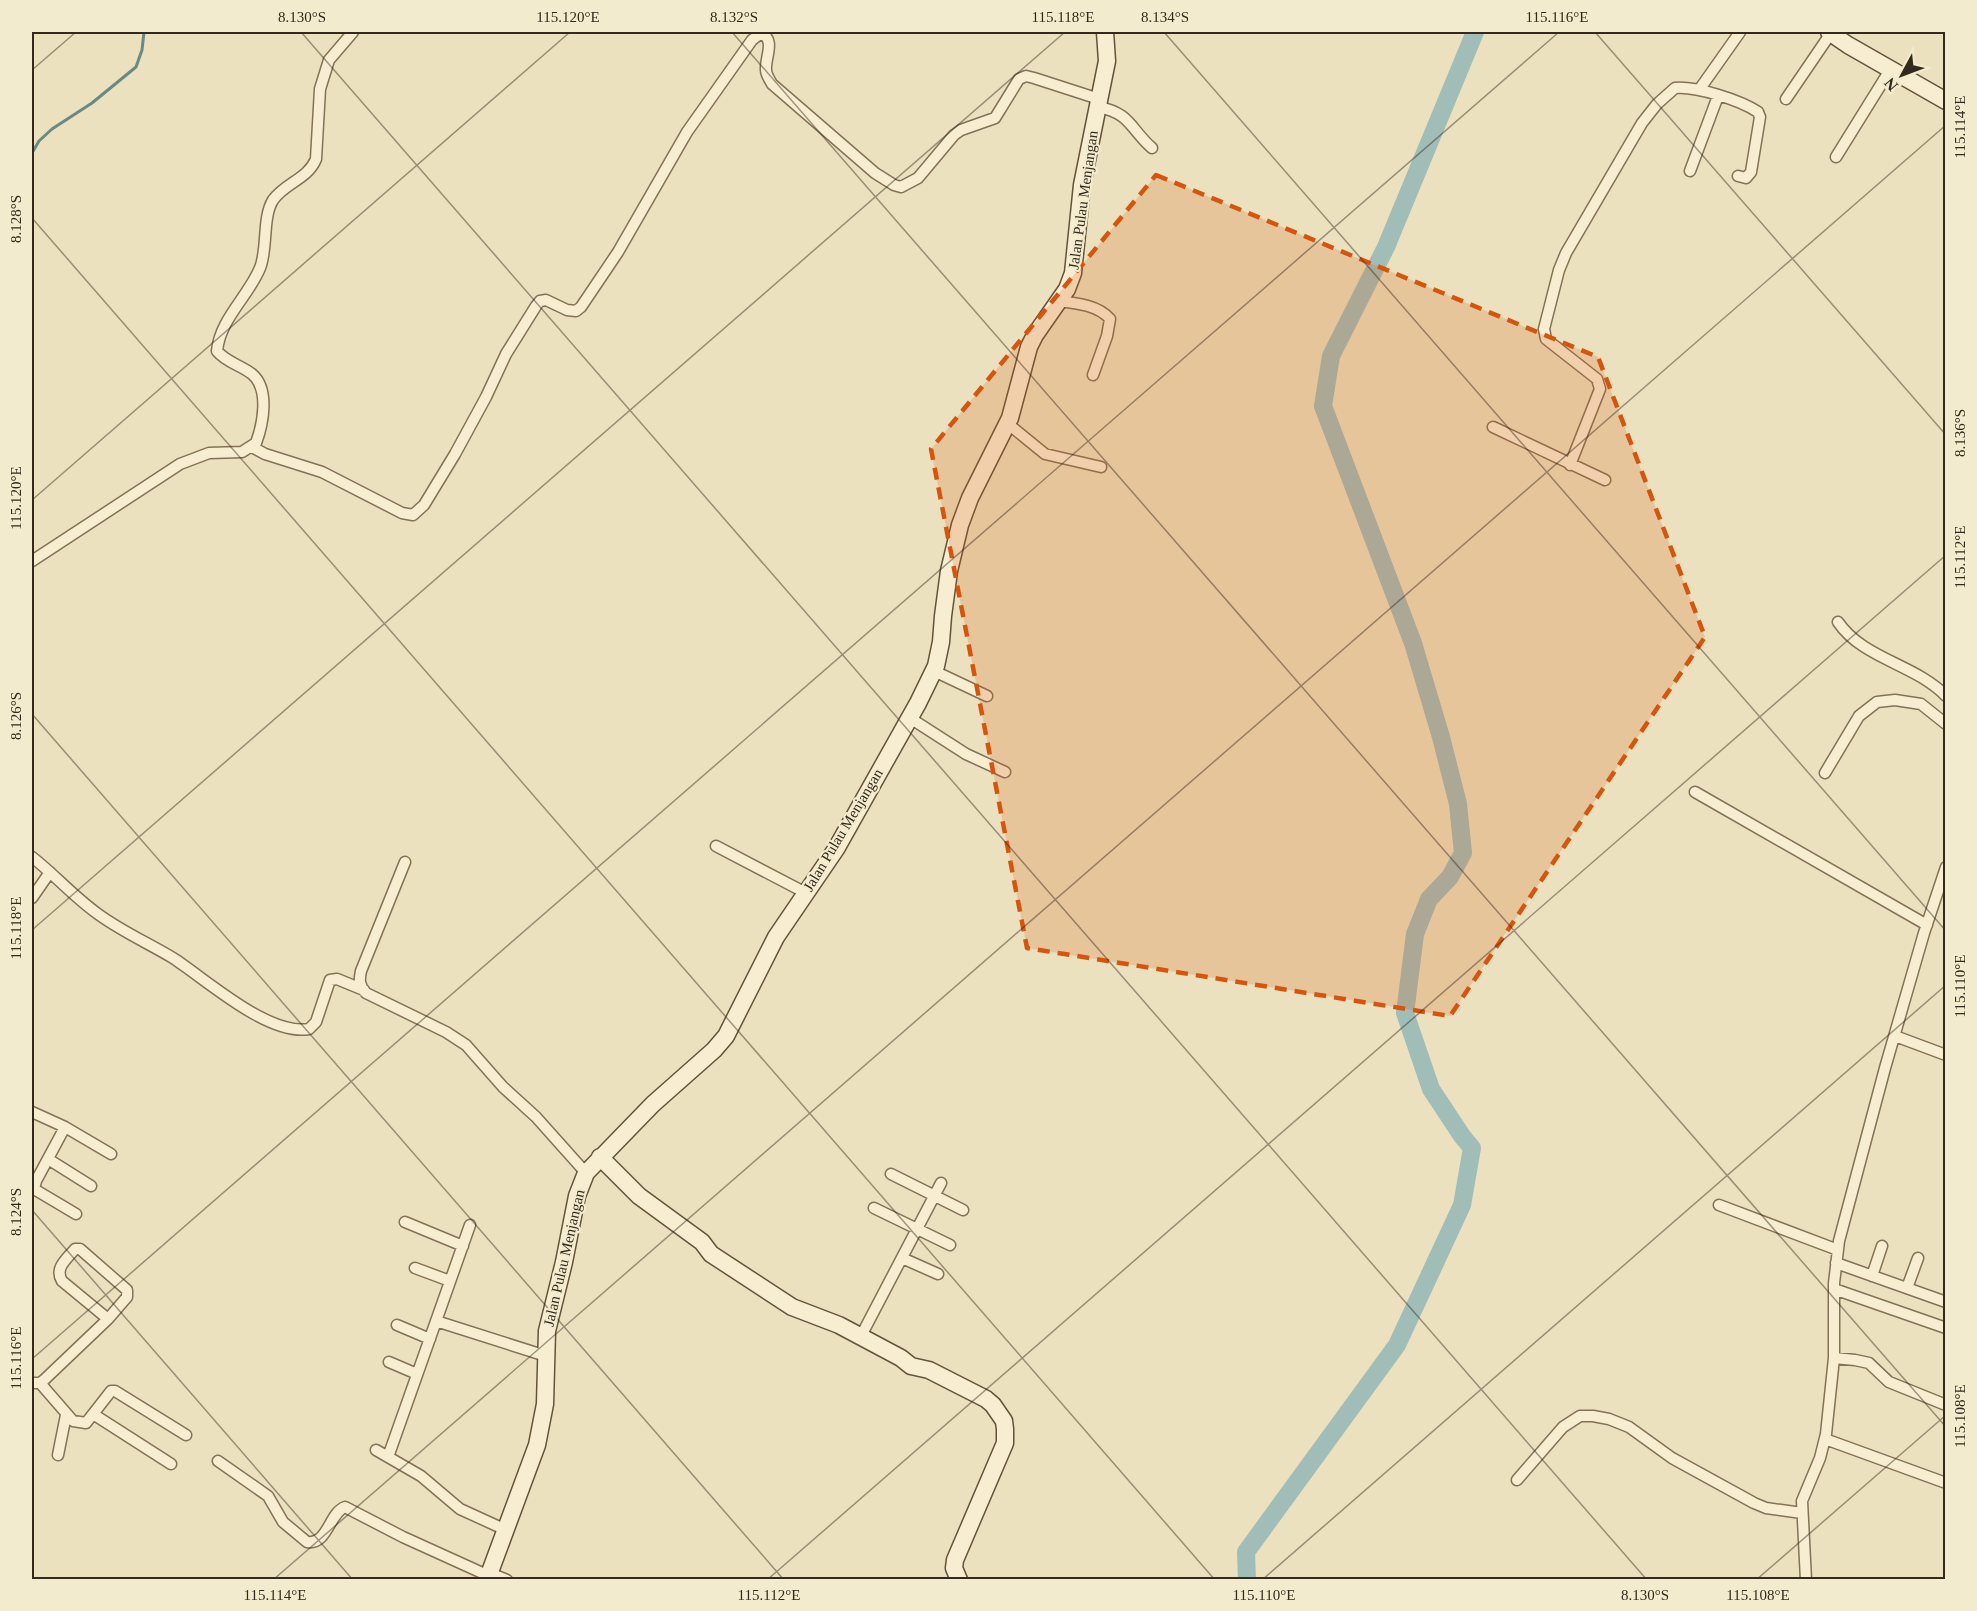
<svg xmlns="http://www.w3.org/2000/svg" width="1977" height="1611" font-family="Georgia,serif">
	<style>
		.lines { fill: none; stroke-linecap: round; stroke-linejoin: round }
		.stream { stroke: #6a8a84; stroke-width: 3 }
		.river { stroke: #a1bdb7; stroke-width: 18 }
		.street-casing { stroke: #837258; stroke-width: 13 }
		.secondary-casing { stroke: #64533b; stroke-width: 19 }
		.street { stroke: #f7eed1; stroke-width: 10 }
		.secondary { stroke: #f7eed1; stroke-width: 16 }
		.marked { fill: #d6540e; fill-opacity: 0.2; stroke: #d6540e; stroke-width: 4.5; stroke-dasharray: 12 8; stroke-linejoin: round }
		.ticks { fill: none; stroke: #33291c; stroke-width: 1.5; stroke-opacity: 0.45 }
		.labels { text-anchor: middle; stroke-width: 4.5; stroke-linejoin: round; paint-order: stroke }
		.street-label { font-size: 15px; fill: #33291c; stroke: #f3ebcd }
		.neatline { fill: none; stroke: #33291c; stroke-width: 2 }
		.ticks-label { font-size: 15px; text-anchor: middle; fill: #33291c }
	</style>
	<rect width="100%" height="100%" fill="#ebe1be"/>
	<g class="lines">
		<path class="stream" d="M32,153L39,141L52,129L92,103L136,67L142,50L144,32"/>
		<path class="river" d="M1247,1580L1246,1552L1397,1345L1462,1205L1472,1148L1462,1136L1431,1089L1405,1013L1415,934L1429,899L1450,877L1463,853L1458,804L1441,737L1413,643L1323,406L1331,356L1386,247L1475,32"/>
		<defs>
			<path id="street" d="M1699,90L1740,32
				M1786,99L1831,33
				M1098,107C1131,113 1130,129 1152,148
				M1836,157L1890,70
				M1690,171L1718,96
				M1058,301C1076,303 1098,305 1110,319L1107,336L1093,375
				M1007,423L1045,454L1101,467
				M1493,427L1605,480
				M252,447L265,454L322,472L402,513L413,515L424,505L455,454L486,397L506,354L536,306L540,301L546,300L567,310L576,311L581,307L618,252L687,132L752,40L761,33C776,40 765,57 766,70C766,75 770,80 772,84L875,173L894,185L901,187L918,178L954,135L961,130L995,118L1019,79L1026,76L1034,78L1099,99
				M1570,465L1600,389L1597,379L1546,339L1544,329L1559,270L1566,253L1642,123L1657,104L1675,88C1696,86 1740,100 1758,112L1760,117L1751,172L1746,178L1738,176
				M32,561L180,464L209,453L242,452L256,443C263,424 270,389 252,374C241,365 227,363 217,351C220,319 248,297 260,268C268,248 262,218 273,200C285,183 308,179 316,159L320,89L329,60L353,32
				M1838,622C1863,659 1915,664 1946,696
				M934,671L987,696
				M910,718L966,754L1005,772
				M1825,773L1859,716L1877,702L1895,700L1921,704L1946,724
				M1695,792L1927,925
				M716,846L806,893
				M32,857C55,875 74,897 98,914C121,931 148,943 173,958C207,980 268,1036 309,1029L316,1022L330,980L337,979L364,990
				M405,862L361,971C359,980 359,986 366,993L446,1032L466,1045L503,1087L536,1117L586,1173
				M32,898L50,872
				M1895,1036L1946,1055
				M32,1112L65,1127L36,1181L34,1189L76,1214
				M65,1127L111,1154
				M48,1159L91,1186
				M891,1174L963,1210
				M1719,1205L1838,1250
				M874,1208L950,1245
				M405,1222L463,1246
				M902,1258L938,1274
				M1836,1263L1946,1302
				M415,1268L450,1281
				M1872,1276L1882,1246
				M1907,1288L1918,1258
				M1834,1289L1946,1328
				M436,1321L546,1356
				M397,1325L430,1339
				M861,1336L941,1183
				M1834,1358L1855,1360L1869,1363L1889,1382L1946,1405
				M389,1362L417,1374
				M32,1383H40L44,1380L108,1319L62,1281C54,1268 67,1259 75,1249H80L127,1290V1297L108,1319
				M40,1383L73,1421L86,1423L111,1391H115L186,1435
				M93,1414L171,1464
				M1825,1439L1946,1483
				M376,1450L421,1476L460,1509L506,1530
				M58,1455L66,1415
				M388,1457L470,1225
				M218,1461L268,1496L283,1522L307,1542C328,1545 329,1513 345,1507L403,1537L489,1576
				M1517,1480L1563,1427L1580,1416H1593L1609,1419L1629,1427L1672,1458L1754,1503L1766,1508L1802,1513
				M490,1573L507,1580
				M1806,1580L1802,1501L1820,1458L1826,1434L1834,1358V1283L1839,1241L1885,1068L1924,933L1946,867"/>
			<path id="secondary" d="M1829,32L1848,45L1946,101
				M600,1157L639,1196L702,1242L711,1254L792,1307L839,1325L901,1358L911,1366L929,1370L986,1399L993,1405L1004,1421L1005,1429V1443L955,1560L954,1568L959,1580
				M487,1580L537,1445L545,1404L547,1331L564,1262L577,1196L586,1173L653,1104L714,1050L726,1036L776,937L836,849L918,703L936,666L941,642L943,616L949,571L960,525L970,498L1010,418L1029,347L1035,335L1067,289L1073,273L1082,185L1107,61L1105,32"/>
		</defs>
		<use href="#street" class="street-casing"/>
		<use href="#secondary" class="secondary-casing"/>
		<use href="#street" class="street"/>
		<use href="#secondary" class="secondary"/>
	</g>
	<path class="marked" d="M1156,175L1598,357L1705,637L1450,1016L1027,948L931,449Z"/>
	<path class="ticks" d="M301,32L1647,1580M732,32L1946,1427M1164,32L1946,931M1595,32L1946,435M32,70L76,32M32,218L1215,1580M32,500L570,32M32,714L784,1580M32,930L1065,32M32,1210L353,1580M32,1359L1559,32M273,1580L1946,125M767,1580L1946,555M1262,1580L1946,985M1756,1580L1946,1415"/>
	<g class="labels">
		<g class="street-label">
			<text transform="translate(1083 200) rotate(-82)" y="5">Jalan Pulau Menjangan</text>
			<text transform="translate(843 830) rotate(-59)" y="5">Jalan Pulau Menjangan</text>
			<text transform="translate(564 1258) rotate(-77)" y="5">Jalan Pulau Menjangan</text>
		</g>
	</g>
	<rect width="1977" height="1611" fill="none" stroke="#f3ebcd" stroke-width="66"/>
	<g transform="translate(1902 75) rotate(229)" stroke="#f3ebcd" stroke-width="4.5" paint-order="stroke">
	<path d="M0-4.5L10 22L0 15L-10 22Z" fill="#33291c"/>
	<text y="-9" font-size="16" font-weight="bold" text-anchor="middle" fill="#33291c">N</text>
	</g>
	<rect x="33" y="33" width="1911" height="1545" class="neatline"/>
	<g class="ticks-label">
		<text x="302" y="22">8.130°S</text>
		<text x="568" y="22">115.120°E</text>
		<text x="734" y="22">8.132°S</text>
		<text x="1063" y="22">115.118°E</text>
		<text x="1165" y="22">8.134°S</text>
		<text x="1557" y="22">115.116°E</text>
		<text transform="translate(1960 127) rotate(-90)" y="5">115.114°E</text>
		<text transform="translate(16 219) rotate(-90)" y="5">8.128°S</text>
		<text transform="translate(1960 433) rotate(-90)" y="5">8.136°S</text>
		<text transform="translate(16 498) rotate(-90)" y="5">115.120°E</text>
		<text transform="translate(1960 557) rotate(-90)" y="5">115.112°E</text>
		<text transform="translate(16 716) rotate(-90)" y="5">8.126°S</text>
		<text transform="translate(16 928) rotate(-90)" y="5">115.118°E</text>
		<text transform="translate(1960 986) rotate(-90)" y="5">115.110°E</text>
		<text transform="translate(16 1212) rotate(-90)" y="5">8.124°S</text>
		<text transform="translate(16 1358) rotate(-90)" y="5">115.116°E</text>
		<text transform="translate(1960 1416) rotate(-90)" y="5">115.108°E</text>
		<text x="275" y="1600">115.114°E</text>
		<text x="769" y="1600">115.112°E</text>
		<text x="1264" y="1600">115.110°E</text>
		<text x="1645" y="1600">8.130°S</text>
		<text x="1758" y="1600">115.108°E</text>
	</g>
</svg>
